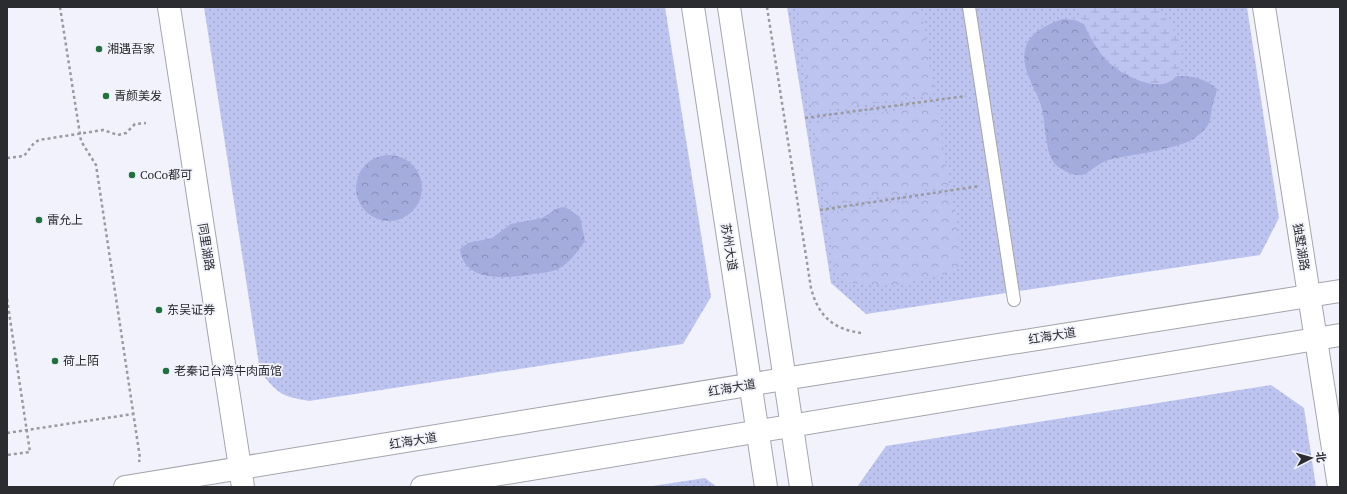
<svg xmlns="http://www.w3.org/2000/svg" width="1347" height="494" font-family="'PT Serif','Noto Sans SC',serif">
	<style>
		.grass { fill: url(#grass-dots) }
		.forest { fill: url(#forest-crowns) }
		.wetland { fill: url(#wetland-marsh) }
		.park { fill: url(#park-crowns) }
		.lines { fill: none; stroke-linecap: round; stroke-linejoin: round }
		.service-casing { stroke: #a4a5ad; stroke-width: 14 }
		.tertiary-casing { stroke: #a4a5ad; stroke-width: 24 }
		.secondary-casing { stroke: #a4a5ad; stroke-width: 24 }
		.path { stroke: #9a9ba1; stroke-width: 2.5; stroke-dasharray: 3 3; stroke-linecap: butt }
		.service { stroke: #fff; stroke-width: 12 }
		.tertiary { stroke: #fff; stroke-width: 22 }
		.secondary { stroke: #fff; stroke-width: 22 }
		.poi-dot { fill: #206f3f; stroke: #f1f2fb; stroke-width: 1.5 }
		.labels { text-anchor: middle; stroke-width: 3.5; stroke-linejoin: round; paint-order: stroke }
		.poi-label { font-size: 12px; fill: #2b2c2f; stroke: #f1f2fb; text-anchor: start }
		.street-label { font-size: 12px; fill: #2b2c2f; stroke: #f1f2fb }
	</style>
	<defs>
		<pattern id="grass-dots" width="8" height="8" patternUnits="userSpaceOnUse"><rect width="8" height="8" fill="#bdc4f0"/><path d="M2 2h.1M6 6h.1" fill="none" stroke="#a3a9ce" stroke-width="1.8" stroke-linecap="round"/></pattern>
		<pattern id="forest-crowns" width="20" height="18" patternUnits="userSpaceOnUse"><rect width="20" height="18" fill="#a4acde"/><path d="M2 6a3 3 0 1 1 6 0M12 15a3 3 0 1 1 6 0" fill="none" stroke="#868cb4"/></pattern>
		<pattern id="wetland-marsh" width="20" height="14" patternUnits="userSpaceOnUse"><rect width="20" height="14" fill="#bdc4f0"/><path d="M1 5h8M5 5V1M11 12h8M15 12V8" fill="none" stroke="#a3a9ce"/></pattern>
		<pattern id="park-crowns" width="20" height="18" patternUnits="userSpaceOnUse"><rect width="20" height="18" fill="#bdc4f0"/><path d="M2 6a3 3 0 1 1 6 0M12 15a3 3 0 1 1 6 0" fill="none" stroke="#a3a9ce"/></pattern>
	</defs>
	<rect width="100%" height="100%" fill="#f1f2fb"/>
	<path class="grass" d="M204,7H665L711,297L683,344L309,401C281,396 278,394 260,371Z
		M787,7H1247L1279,218L1260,255L866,314L831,283Z
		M1271,385L1304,408L1316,487H857L886,446Z
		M705,478L717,487H646Z"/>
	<path class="forest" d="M1063,19L1075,20L1085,25L1163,78C1182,74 1202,75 1217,89C1216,96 1213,101 1212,107C1210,123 1210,126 1196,137C1181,149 1128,155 1108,160C1099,163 1087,174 1082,175C1074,176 1063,171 1057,166C1044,155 1046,121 1041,105C1035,87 1021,70 1025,50C1028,33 1048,24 1063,19Z
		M356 188a33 33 0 1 1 66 0a33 33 0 1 1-66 0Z
		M565,207L580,217L585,241C579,249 572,260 563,266C555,272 542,273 533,274C509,278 464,284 460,249L468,243L492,238L511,224L542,218L558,208Z"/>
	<path class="wetland" d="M1079,7H1157C1164,17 1174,28 1179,40C1183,50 1182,60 1179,70C1169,100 1122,76 1107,61C1094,47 1083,26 1079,7Z"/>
	<path class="park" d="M796,7H921L934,94L812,112Z
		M937,104L949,186L825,205L813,123Z
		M952,194L962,262L956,271L895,286L853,283L843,281L836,276L826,213Z"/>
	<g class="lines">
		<defs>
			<path id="service" d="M969,7L1014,300"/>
			<path id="tertiary" d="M169,7L243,487
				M693,7L766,487
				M729,7L801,487
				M1264,7L1339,487"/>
			<path id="secondary" d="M125,487L784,379L1340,291
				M422,487L1340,335"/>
		</defs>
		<use href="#service" class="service-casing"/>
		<use href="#tertiary" class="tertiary-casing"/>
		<use href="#secondary" class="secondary-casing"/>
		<path class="path" d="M60,7L81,141L96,165L140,458L139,462
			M767,7L811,288C818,315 832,329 861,333
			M805,118L966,96
			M7,158L24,156L34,143L39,140L103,130L118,135L126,133L135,124L146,123
			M820,210L980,186
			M7,299L30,452L7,455
			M7,433L133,414"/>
		<use href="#service" class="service"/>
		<use href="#tertiary" class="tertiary"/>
		<use href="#secondary" class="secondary"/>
	</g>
	<g class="poi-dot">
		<circle cx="99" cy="49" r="4"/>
		<circle cx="106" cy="96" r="4"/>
		<circle cx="132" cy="175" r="4"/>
		<circle cx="39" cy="220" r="4"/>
		<circle cx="159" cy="310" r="4"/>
		<circle cx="55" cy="361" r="4"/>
		<circle cx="166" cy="371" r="4"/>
	</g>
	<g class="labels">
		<g class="poi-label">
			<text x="107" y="53">湘遇吾家</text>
			<text x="114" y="100">青颜美发</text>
			<text x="140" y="179">CoCo都可</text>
			<text x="47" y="224">雷允上</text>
			<text x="167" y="314">东吴证券</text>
			<text x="63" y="365">荷上陌</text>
			<text x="174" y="375">老秦记台湾牛肉面馆</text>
		</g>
		<g class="street-label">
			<text transform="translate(206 247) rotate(81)" y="4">同里湖路</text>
			<text transform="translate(729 247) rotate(81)" y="4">苏州大道</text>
			<text transform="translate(1301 247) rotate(81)" y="4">独墅湖路</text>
			<text transform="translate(1052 336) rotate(-9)" y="4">红海大道</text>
			<text transform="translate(732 388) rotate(-10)" y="4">红海大道</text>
			<text transform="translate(413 441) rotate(-9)" y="4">红海大道</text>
		</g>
	</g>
	<rect width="1347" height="494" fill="none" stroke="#2b2c2f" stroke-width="16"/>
	<g transform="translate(1311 458) rotate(84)" stroke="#f1f2fb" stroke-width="3" paint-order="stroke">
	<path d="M0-3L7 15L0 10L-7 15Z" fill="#2b2c2f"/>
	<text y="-6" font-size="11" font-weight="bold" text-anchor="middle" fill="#2b2c2f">北</text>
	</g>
</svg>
